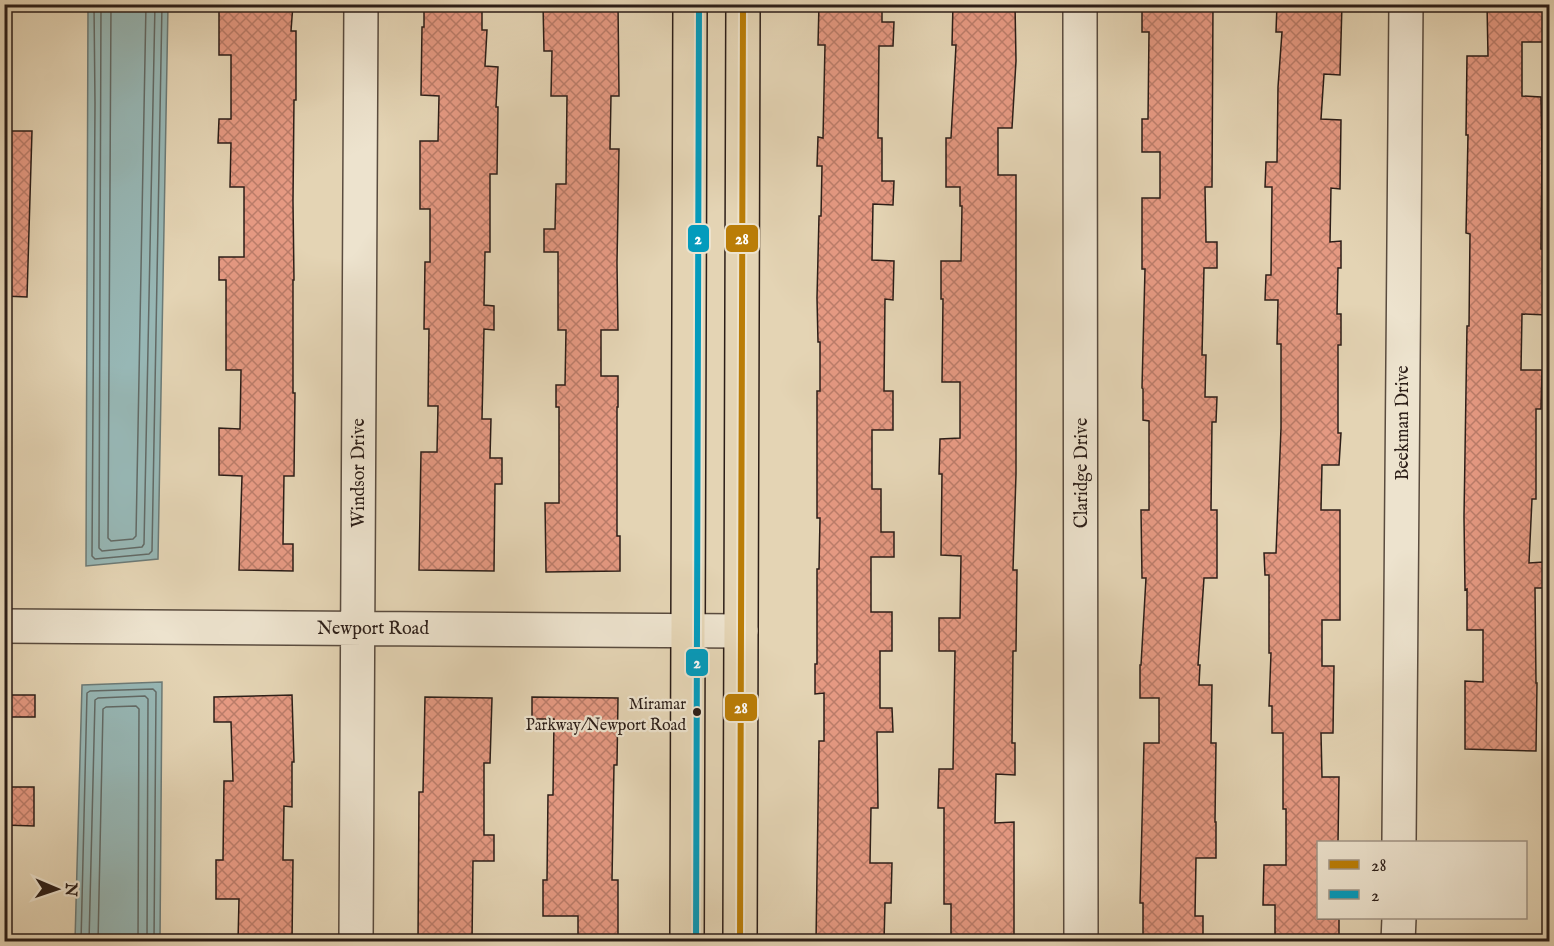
<svg xmlns="http://www.w3.org/2000/svg" width="1554" height="946" font-family="'IM FELL English',serif">
	<style>
		.water { fill: #97b7b5; stroke: #6c7a76; stroke-width: 1.5 }
		.lines { fill: none; stroke-linecap: round; stroke-linejoin: round }
		.shore { stroke: #626a66; stroke-width: 1.5 }
		.building { fill: url(#building-cross-hatch); stroke: #2c1e18; stroke-width: 1.5 }
		.minor-casing { stroke: #5a4c3f; stroke-width: 36 }
		.major-casing { stroke: #2c1e18; stroke-width: 36 }
		.minor { stroke: #ede3ce; stroke-width: 33 }
		.major { stroke: #e4d4b4; stroke-width: 33 }
		.bus-1-casing { stroke: #ede3ce; stroke-width: 10 }
		.bus-2-casing { stroke: #ede3ce; stroke-width: 10 }
		.bus-1 { stroke: #ba7d07; stroke-width: 6 }
		.bus-2 { stroke: #049bbc; stroke-width: 6 }
		.bus-dot { fill: #2c1e18; stroke: #ede3ce; stroke-width: 2 }
		.labels { text-anchor: middle; stroke-width: 4.5; stroke-linejoin: round; paint-order: stroke }
		.bus-label { font-size: 16px; fill: #2c1e18; stroke: #ede3ce; text-anchor: end }
		.street-label { font-size: 18px; fill: #2c1e18; stroke: #ede3ce }
		.line-badge { stroke: #ede3ce; stroke-width: 2 }
		.badge-label { font-size: 16px; text-anchor: middle; font-weight: bold; fill: #fff }
	</style>
	<defs>
		<pattern id="building-cross-hatch" width="8" height="8" patternUnits="userSpaceOnUse" patternTransform="scale(1.5)"><rect width="8" height="8" fill="#e59982"/><path d="M0 0l8 8M0 8l8-8" fill="none" stroke="#ba7c69"/></pattern>
	</defs>
	<rect width="100%" height="100%" fill="#e4d4b4"/>
	<filter id="stains"><feTurbulence type="fractalNoise" baseFrequency=".00333" numOctaves="4"/><feColorMatrix values="0 0 0 0 .2 0 0 0 0 .09 0 0 0 0 .02 0 0 0 .5 -.17"/></filter>
	<radialGradient id="worn" r=".72"><stop offset=".6" stop-color="#630" stop-opacity="0"/><stop offset="1" stop-color="#630" stop-opacity=".3"/></radialGradient>
	<path class="water" d="M88,5H168L158,559L86,566Z
		M162,682L160,941H75L82,685Z"/>
	<g class="lines">
		<path class="shore" d="M94,4L95,104L92,556L95,559L149,554L152,551L162,4
			M101,4L99,548L102,551L142,547L144,544L155,4
			M111,4L108,538L111,541L133,539L136,536L146,4
			M81,942L87,693L90,691L153,689L156,692L154,942
			M89,942L95,700L98,698L145,696L148,699L147,942
			M98,942L103,709L106,707L136,706L139,709L138,942"/>
	</g>
	<path class="building" d="M219,4H293L291,31H296V100H294L293,201L294,280H293V393H295L294,476H284L283,544H293V571L239,570L242,476L219,475V428L240,429L241,370H226V280H219V257H244V187H230L231,143H218L219,119H231V55H219Z
		M424,4H482V30H487L485,66L498,67L496,107H498L497,174H490V252H485L484,305L494,306V330L484,329L482,419H491L490,458H502V484H495L494,571L419,570L421,452H437L438,406H428L429,329H424L425,262H430V209H420V141H438L439,96L421,95L422,27H424Z
		M543,4H618L619,96H611L610,149H619L617,263L618,330H601V376H618V407H617V536H620V571L546,572L545,503H559V407H556V385H565L566,330H558V252H544V229H555L556,184H566L567,96H551L552,51H544Z
		M819,4H882V22H894L893,46H879L878,138H882V181H894L893,205L873,204L872,260L894,261L893,300L885,299L884,391H893V430H872V489H881V532H894V557H871V612H892V651H880V708H892L893,732H877L878,808H871L870,863H892L891,903H885L884,942H816L819,741H824V693L815,694V664H817V569H819L820,518H817V391H820V342H818L817,298L819,216H821L822,166H817L818,137L823,138L825,45H818Z
		M953,4H1015L1016,61L1012,128H998V175H1016V474L1013,570H1017L1016,651H1013L1012,743H1015V775L996,774L995,823L1014,822V942H951V904H944V808H938L939,769H953L955,651H939V618H960L961,556L941,555L942,474H939L940,439L960,438V382H942L943,299H941V261H961L962,206H960V187H946V138H951L956,45H952Z
		M1147,4H1213L1212,187H1205L1206,242H1217V268H1204L1202,355H1206L1205,397H1217L1216,422H1212L1211,510H1217V578H1204L1198,665H1200L1199,685H1212L1211,743H1216L1215,822H1216V858H1196L1195,916H1203V942H1143V903H1140L1144,743H1159V698H1140V665H1141L1146,578H1142L1141,510H1149V421L1143,420V389L1142,388L1145,269H1142V198H1160V152H1142V119H1148L1149,32H1142V6H1147Z
		M1277,4H1342L1340,75L1324,74L1321,119L1341,120L1340,189L1331,188L1330,242L1341,241V268H1338L1337,314H1341V345H1338V433H1341L1339,465H1322L1321,510H1340V620H1322V666H1334L1333,733H1321L1322,777H1339L1338,843H1318V919H1339V942H1275V905H1263L1264,865H1286V809H1283V733H1272V706H1269L1271,653H1269V575H1265L1264,553H1276L1281,428V344H1277L1278,300H1265L1266,275H1271L1272,187H1265L1266,162H1277L1278,87L1282,32H1276Z
		M1487,4H1546V42H1522V96L1541,97L1542,152L1541,249H1548L1547,315L1522,314L1521,370H1542L1541,409H1536V499H1532L1529,563L1543,562V588H1535L1536,683H1537L1536,751L1465,749V681L1483,682V630H1467V589L1465,590L1464,517L1467,326H1469L1470,234L1466,233L1468,135H1466L1467,56H1488Z
		M4,131H32L27,297L4,296Z
		M4,695H35V717H4Z
		M292,695L294,762H292V807L284,806L283,860H293L292,942H238L239,899H216V860H223L224,781H233L231,722H214V697Z
		M425,697L492,698L490,763H484V835H494V861H473L472,942H418L419,792H423Z
		M532,697L618,698L617,765H614L612,880H618V942H578V916H543V880H547L548,795H553L554,719H532Z
		M4,787H34V826L4,825Z"/>
	<g class="lines">
		<defs>
			<path id="minor" d="M1080,4L1081,942
				M4,626L741,631
				M1399,842L1406,4
				M356,942L361,4
				M1398,942L1399,918"/>
			<path id="major" d="M687,942L690,4
				M740,942L743,4"/>
		</defs>
		<use href="#minor" class="minor-casing"/>
		<use href="#major" class="major-casing"/>
		<use href="#minor" class="minor"/>
		<use href="#major" class="major"/>
		<defs>
			<path id="bus-1" d="M740,942L743,4"/>
			<path id="bus-2" d="M696,942L699,4"/>
		</defs>
		<use href="#bus-1" class="bus-1-casing"/>
		<use href="#bus-2" class="bus-2-casing"/>
		<use href="#bus-1" class="bus-1"/>
		<use href="#bus-2" class="bus-2"/>
	</g>
	<circle class="bus-dot" cx="697" cy="712" r="5"/>
	<g class="labels">
		<g class="bus-label">
			<text x="686" y="709">Miramar<tspan x="686" dy="21">Parkway/Newport Road</tspan></text>
		</g>
		<g class="street-label">
			<text transform="translate(1402 423) rotate(-90)" y="6">Beekman Drive</text>
			<text transform="translate(358 473) rotate(-90)" y="6">Windsor Drive</text>
			<text transform="translate(1081 473) rotate(-90)" y="6">Claridge Drive</text>
			<text x="373" y="634">Newport Road</text>
		</g>
	</g>
	<g class="line-badge">
		<rect x="687" y="224" width="23" height="29" rx="6" fill="#049bbc"/>
		<rect x="725" y="224" width="34" height="29" rx="6" fill="#ba7d07"/>
		<rect x="685" y="648" width="24" height="29" rx="6" fill="#049bbc"/>
		<rect x="724" y="693" width="34" height="29" rx="6" fill="#ba7d07"/>
	</g>
	<g class="badge-label">
		<text x="698" y="244">2</text>
		<text x="742" y="244">28</text>
		<text x="697" y="668">2</text>
		<text x="741" y="713">28</text>
	</g>
	<rect width="1554" height="946" fill="none" stroke="#e4d4b4" stroke-width="24"/>
	<rect x="6" y="6" width="1542" height="934" fill="none" stroke="#2c1e18" stroke-width="3"/>
	<rect x="12" y="12" width="1530" height="922" fill="none" stroke="#2c1e18" stroke-width="1.5"/>
	<rect x="1317" y="841" width="210" height="78" fill="#ede3ce" stroke="#a09485" stroke-width="1.5"/>
	<rect x="1329" y="860" width="30" height="9" fill="#ba7d07" stroke="#a09485" stroke-width="1.5"/>
	<text x="1371" y="871" font-size="18" fill="#2c1e18">28</text>
	<rect x="1329" y="890" width="30" height="9" fill="#049bbc" stroke="#a09485" stroke-width="1.5"/>
	<text x="1371" y="901" font-size="18" fill="#2c1e18">2</text>
	<g transform="translate(57 889) rotate(92)" stroke="#ede3ce" stroke-width="4.5" paint-order="stroke">
	<path d="M0-4.5L10 22L0 15L-10 22Z" fill="#2c1e18"/>
	<text y="-9" font-size="16" font-weight="bold" text-anchor="middle" fill="#2c1e18">N</text>
	</g>
	<rect width="100%" height="100%" filter="url(#stains)"/>
	<rect width="100%" height="100%" fill="url(#worn)"/>
</svg>
